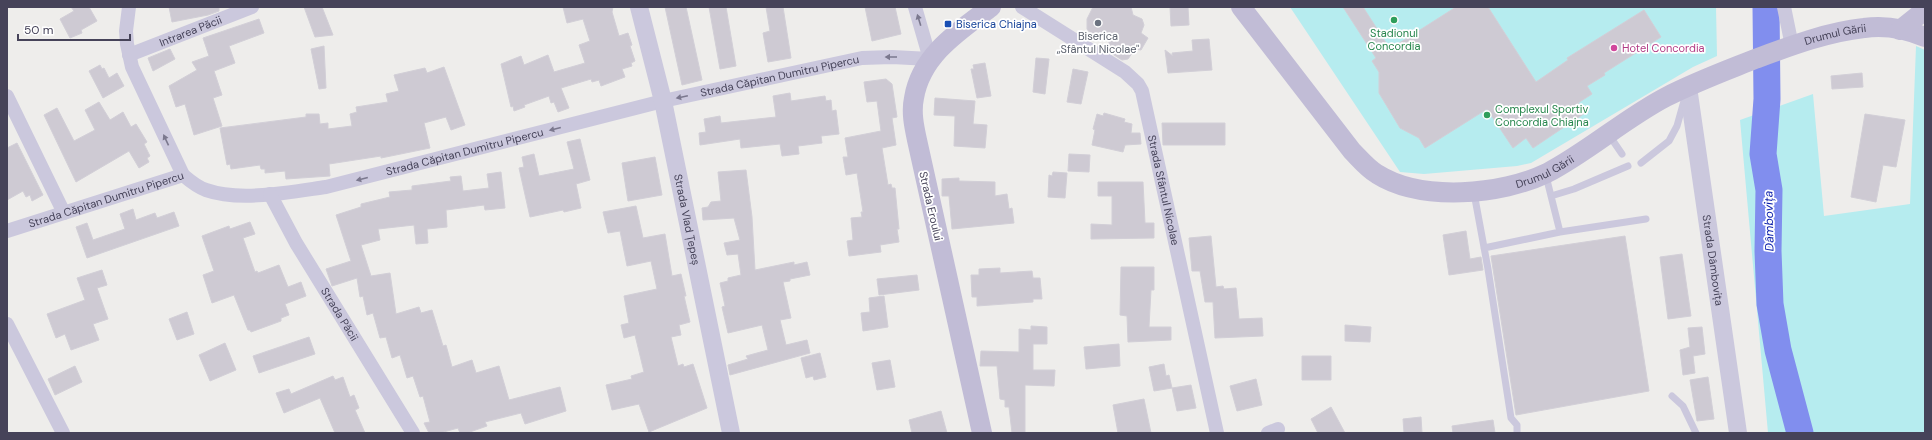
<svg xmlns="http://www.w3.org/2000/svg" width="1932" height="440" font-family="'DM Sans',sans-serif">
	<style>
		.green { fill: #b6ecef }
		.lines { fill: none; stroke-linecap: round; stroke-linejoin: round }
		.river { stroke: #818eee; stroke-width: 27 }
		.building { fill: #cecad3; stroke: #d2cfd7 }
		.service { stroke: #cbc8dd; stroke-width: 7 }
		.minor { stroke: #cbc8dd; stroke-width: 14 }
		.tertiary { stroke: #cbc8dd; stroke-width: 18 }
		.secondary { stroke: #c1bcd6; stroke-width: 20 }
		.oneway { fill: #7b788e }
		.leisure-dot { fill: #2e9e5b; stroke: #fff; stroke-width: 1.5 }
		.worship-dot { fill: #6b7280; stroke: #fff; stroke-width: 1.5 }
		.transit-dot { fill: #1a4fb4; stroke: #fff; stroke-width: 1.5 }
		.hotel-dot { fill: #d1479c; stroke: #fff; stroke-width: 1.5 }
		.labels { text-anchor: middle; stroke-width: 3.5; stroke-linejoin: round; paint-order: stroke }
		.transit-label { font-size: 11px; fill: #164399; stroke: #fff; text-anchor: start }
		.street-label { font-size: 11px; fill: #464359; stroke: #fff }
		.leisure-label { font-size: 11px; fill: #27864d; stroke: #fff }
		.worship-label { font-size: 11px; fill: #5b616d; stroke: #fff }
		.hotel-label { font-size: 11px; fill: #b23c85; stroke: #fff; text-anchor: start }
		.water-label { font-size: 12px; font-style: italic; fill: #071aa8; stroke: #fff }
	</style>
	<rect width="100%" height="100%" fill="#eeedeb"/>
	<path class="green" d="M1290,7H1716L1717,56L1693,67L1531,163L1517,166L1424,174L1400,172Z
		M1916,46L1925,50V433H1768L1740,120L1813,94L1824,216L1910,204Z"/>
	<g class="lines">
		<path class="river" d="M1766,7L1767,99L1763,154L1769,190L1768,251L1770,304L1778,350L1800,433"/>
	</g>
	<path class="building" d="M71,7H89L97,21L81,30L82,33L70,38L60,19L74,11Z
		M169,7H219V11L208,15L172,22Z
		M304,7H322L333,35L315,37Z
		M563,7H613L612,12L619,36L628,33L632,45L630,46L635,61L631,63L632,66L622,69L625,77L601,86L599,80L592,82L591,79L561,88L569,108L558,112L554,102L551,103L549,96L524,105L525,107L514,111L513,106L511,107L501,64L521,56L524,65L548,55L554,72L585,63L579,45L590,41L583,19L567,23Z
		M665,7H686L702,80L682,85Z
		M709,7H726L736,66L720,69Z
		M766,7H783L791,58L768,62L763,33L770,31Z
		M865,7H895L901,34L872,41Z
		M1093,7H1131L1133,15L1142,19L1144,25L1141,33L1148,38L1141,50L1135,49L1128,59L1122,60L1111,53L1107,32L1096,35L1091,34L1087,29V19Z
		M1170,7H1188L1189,25L1171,26Z
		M1343,7H1363L1390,49L1456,7H1488L1536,82L1568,60L1567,58L1644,10L1661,37L1604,73L1605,75L1587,86L1592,94L1578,103L1585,113L1533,148L1526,138L1513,148L1487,109L1425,148L1419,138L1400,128L1379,93V72L1372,61L1376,58Z
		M259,19L264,33L229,46L235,63L214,71L222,95L213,98L222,126L194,135L185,104L176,107L169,86L197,70L192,62L209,56L203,38Z
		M1209,39L1212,70L1168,73L1165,50L1173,56L1172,53L1193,51L1192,40Z
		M324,46L326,88L319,89L311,49Z
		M170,49L175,59L153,71L148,58Z
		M1036,58L1049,59L1045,94L1033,92Z
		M985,63L991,96L977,98L971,69H974L973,65Z
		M100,65L102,69L104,68L109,78L117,73L124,86L103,98L89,71Z
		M444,67L465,125L451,130L446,117L424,123L430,148L381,158V156L329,164L330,176L286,179L285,171L265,173V169H261L260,165L231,169L230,164L227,165L220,128L306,117V114H319L320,124L328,123V129L352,126L350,114L357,112L356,107L388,102L386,94L399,91L394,75L425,68L427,73Z
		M1073,69L1088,72L1081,104L1067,102Z
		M1862,73L1863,87L1832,89L1831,76Z
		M886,79L892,84L897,117L892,118L896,145L882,148L888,185L891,184L892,188H895L899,229H897L899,242L880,245L881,252L849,256L847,241L853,240L851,218L862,217L861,212H863L857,173L846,175L843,157H848L845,138L881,131L877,101L867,102L864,82Z
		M790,93L791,101L825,96L826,101L831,100L832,111L836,110L839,134L821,136L822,143L798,146L799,154L782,156L780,144L741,148L740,139L700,145L699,133L706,132L704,119L720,116L721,123L776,117L773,96Z
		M935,98L975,101L973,124L987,125L985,148L954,146L955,116L934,115Z
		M99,102L110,120L123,112L131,127L136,124L147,142L144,144L150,156L147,158L149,162L139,168L129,151L76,182L44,115L57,108L74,141L95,130L85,110Z
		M1104,113L1125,119L1124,122L1132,124L1131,133H1140L1141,144L1125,145L1123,152L1092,145L1095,130L1093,129L1097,114L1103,116Z
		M1865,114L1905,120L1896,167L1883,165L1876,202L1851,197Z
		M1162,123H1225V145H1163Z
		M580,139L590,180L576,184L581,208L564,212L563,210L530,217L519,168L524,167L522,157L534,154L539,176L574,169L567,142Z
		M17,143L43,195L32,201L30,195L26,197L23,191L7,200V148Z
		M1069,154L1090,155L1089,172L1068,171Z
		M655,157L662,195L628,201L622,163Z
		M746,170L752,217L755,270L794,262V265L807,262L810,275L790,279V281L783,282L791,318L780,320L786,345L807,340L810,353L730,375L728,365L748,359L746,356L768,350L762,325L728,333L722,307L725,306L720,283L728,281V278L741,275L738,254L727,255L724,243L740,240L734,218L703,220L702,208L708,207L711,202L721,201L718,172Z
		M501,172L505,208L485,210L484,205L446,210L447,227L427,229L428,243L416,244L414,225L378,229L380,240L361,245L371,276L390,273L396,314L419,307L421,313L432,310L443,346L446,345L452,367L472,360L476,373L499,366L509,400L560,387L566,411L525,424L521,413L485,422L487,426L467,433H460L458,428L440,433H429L424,423L430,422L423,396L420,397L413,376L407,378L400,355L392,358L386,337L380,338L373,313L367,315L363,296L360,297L357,278L332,286L331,283L326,269L351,261L336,215L361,207V204L390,197L389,192L412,190V186L451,181L450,177L461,176L463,191L489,188L487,174Z
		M1053,172L1067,173L1065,198L1048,197L1049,175L1052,176Z
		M959,178V181L995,182V196L1007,194L1009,209L1012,208L1014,223L952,229L949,196H942V179Z
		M1098,182H1143L1145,223H1154V238L1091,239V224L1112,225V196H1098Z
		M636,206L643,238L665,234L672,276L681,274L686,296H684L690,322L679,325L681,335L671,337L678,366L683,364L684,367L693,364L707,408L649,432L639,404L612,410L606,385L632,379L631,376L644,372L635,335L624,338L621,325L629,323L624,296L657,289L651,261L627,266L620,231L608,233L603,212Z
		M133,209L136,220L155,213L157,218L174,212L179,226L87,258L76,227L87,223L93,240L125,229L120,214Z
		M250,222L255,234L243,238L255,272L257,271L258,273L279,265L288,287L301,282L306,296L285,304L289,315L281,318V321L251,332L250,330H248L234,295L212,303L203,275L214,271L202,236L229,226L230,229Z
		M1466,231L1470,259L1481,257L1483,270L1449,275L1443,235Z
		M1211,236L1216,287L1223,286L1224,289L1236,288L1239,319L1262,318L1263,336L1215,338L1213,302H1205L1200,271H1192L1189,238Z
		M1625,236L1649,391L1516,415L1491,256Z
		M1682,254L1691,316L1668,319L1660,257Z
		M1121,267H1154V290H1151L1149,327H1171V340L1128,342L1127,316L1120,315Z
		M1000,268V273L1032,271L1033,278H1040L1042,299H1033V302L977,306V297H972L971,275H979V269Z
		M102,270L107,285L97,288L108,319L93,324L99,340L71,350L65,334L56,338L47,314L85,300L77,278Z
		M917,275L919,290L879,295L877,279Z
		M884,296L888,327L863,331L861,313L870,312L869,298Z
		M187,312L194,334L177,340L169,319Z
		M1345,325L1371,327L1370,342L1345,341Z
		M1031,326L1047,327V344H1033V370H1055L1054,386L1025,385V433H1012L1009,407H1005V400L1000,399L997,366H980L981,351L1019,352V329L1031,330Z
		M1702,327L1705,354L1693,356L1695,373L1683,375L1680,350L1690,347L1688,328Z
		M309,337L315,354L259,373L253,356Z
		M225,343L236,370L210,381L199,355Z
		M1119,344L1120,366L1086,369L1084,347Z
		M820,353L826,377L814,380L813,376L806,378L801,358Z
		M1302,356H1331V380H1302Z
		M890,360L895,387L877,390L872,363Z
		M1164,364L1166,376L1169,375L1172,388L1154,391L1149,367Z
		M75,366L82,382L55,395L48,379Z
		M333,376L335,380L343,377L350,397L354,395L359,408L355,410L365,433H335L320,398L284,413L276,393L289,389L291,394Z
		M1708,377L1714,419L1697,421L1690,380Z
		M1256,379L1262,405L1237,411L1230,386Z
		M1191,385L1196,408L1177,411L1172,388Z
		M1144,399L1151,433H1118L1113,405Z
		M1331,407L1345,433H1318L1311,419Z
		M941,411L947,433H912L909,420Z
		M1421,417L1422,433H1404L1403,419Z
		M1493,420L1495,433H1453L1452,426Z"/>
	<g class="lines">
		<path class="service" d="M1609,135L1622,154
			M1641,163L1669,141L1677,126L1684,101
			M1546,176L1560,232
			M1474,193L1488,269L1511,418L1517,425V433
			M1551,196L1574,189L1628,166
			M1484,248L1560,232L1646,219
			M1672,396L1683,406L1696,433"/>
		<g class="minor">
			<path id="s1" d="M129,7L126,31L127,44L132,67L183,175C190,181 197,187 206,190C240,202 291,192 326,187L663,101L862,58L892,57L930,59L915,7"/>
			<path id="s2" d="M1022,7L1125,72L1138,84L1142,91L1217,433"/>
			<path d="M1784,7L1792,46"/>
			<path id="s3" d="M129,55L252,7"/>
			<path d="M7,96L64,213"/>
			<path id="s4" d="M270,194L296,243L413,433"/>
			<path id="s5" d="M7,231L183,175"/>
			<path d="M7,324L63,433"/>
			<path d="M1268,433L1278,429"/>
		</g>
		<g class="tertiary">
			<path id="s6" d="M639,7L663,101L731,433"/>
			<path id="s7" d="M1688,87L1738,433"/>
		</g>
		<g class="secondary">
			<path id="s8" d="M1241,7L1352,151C1360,159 1367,168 1377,174C1421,202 1502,195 1547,173C1589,151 1624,119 1666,97C1695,82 1725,71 1755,59C1790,46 1827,32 1864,28C1884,25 1906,29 1925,37"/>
			<path d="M1900,30L1925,10"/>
			<path d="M982,433L917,140C914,126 911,112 914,98C921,55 959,31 991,7"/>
		</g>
	</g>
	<defs><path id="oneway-solid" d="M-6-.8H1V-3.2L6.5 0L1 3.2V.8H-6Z"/></defs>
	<g class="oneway">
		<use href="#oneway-solid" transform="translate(919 20) rotate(-107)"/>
		<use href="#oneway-solid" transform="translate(891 57) rotate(180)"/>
		<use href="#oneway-solid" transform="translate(682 97) rotate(168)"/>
		<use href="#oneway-solid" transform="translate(555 129) rotate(166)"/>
		<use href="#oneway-solid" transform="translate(166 140) rotate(-115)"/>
		<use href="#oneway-solid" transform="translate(362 179) rotate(166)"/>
	</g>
	<g class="leisure-dot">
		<circle cx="1394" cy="20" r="4"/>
		<circle cx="1487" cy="115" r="4"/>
	</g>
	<circle class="worship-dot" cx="1098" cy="23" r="4"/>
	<rect class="transit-dot" x="944" y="20" width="8" height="8" rx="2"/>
	<circle class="hotel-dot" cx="1614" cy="48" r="4"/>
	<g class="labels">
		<g class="transit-label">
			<text x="956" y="28">Biserica Chiajna</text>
		</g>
		<g class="street-label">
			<text dy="4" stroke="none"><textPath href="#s3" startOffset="66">Intrarea Păcii</textPath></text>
			<text dy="4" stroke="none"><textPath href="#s8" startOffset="714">Drumul Gării</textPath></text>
			<text dy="4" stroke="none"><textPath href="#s1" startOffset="796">Strada Căpitan Dumitru Pipercu</textPath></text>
			<text dy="4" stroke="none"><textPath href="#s1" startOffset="472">Strada Căpitan Dumitru Pipercu</textPath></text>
			<text dy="4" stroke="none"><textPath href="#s8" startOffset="390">Drumul Gării</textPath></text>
			<text dy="4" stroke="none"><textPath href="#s2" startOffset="249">Strada Sfântul Nicolae</textPath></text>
			<text dy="4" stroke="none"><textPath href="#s5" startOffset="104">Strada Căpitan Dumitru Pipercu</textPath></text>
			<text transform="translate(931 206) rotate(77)" y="4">Strada Eroului</text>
			<text dy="4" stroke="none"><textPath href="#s6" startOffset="218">Strada Vlad Țepeș</textPath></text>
			<text dy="4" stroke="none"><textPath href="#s7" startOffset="175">Strada Dâmbovița</textPath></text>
			<text dy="4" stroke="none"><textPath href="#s4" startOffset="139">Strada Păcii</textPath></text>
		</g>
		<g class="leisure-label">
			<text x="1394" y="37">Stadionul<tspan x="1394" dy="13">Concordia</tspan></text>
			<text x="1495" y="113" text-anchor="start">Complexul Sportiv<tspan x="1495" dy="13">Concordia Chiajna</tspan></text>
		</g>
		<g class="worship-label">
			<text x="1098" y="40">Biserica<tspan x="1098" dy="13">„Sfântul Nicolae"</tspan></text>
		</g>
		<g class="hotel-label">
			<text x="1622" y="52">Hotel Concordia</text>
		</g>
		<g class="water-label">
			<text transform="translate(1769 221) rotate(-91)" y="4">Dâmbovița</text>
		</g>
	</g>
	<rect width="1932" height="440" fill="none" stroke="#464359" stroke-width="16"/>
	<path d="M18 34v6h112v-6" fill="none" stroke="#464359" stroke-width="2"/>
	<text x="24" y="34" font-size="12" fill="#464359" stroke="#ffffff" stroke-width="3" paint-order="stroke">50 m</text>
</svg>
